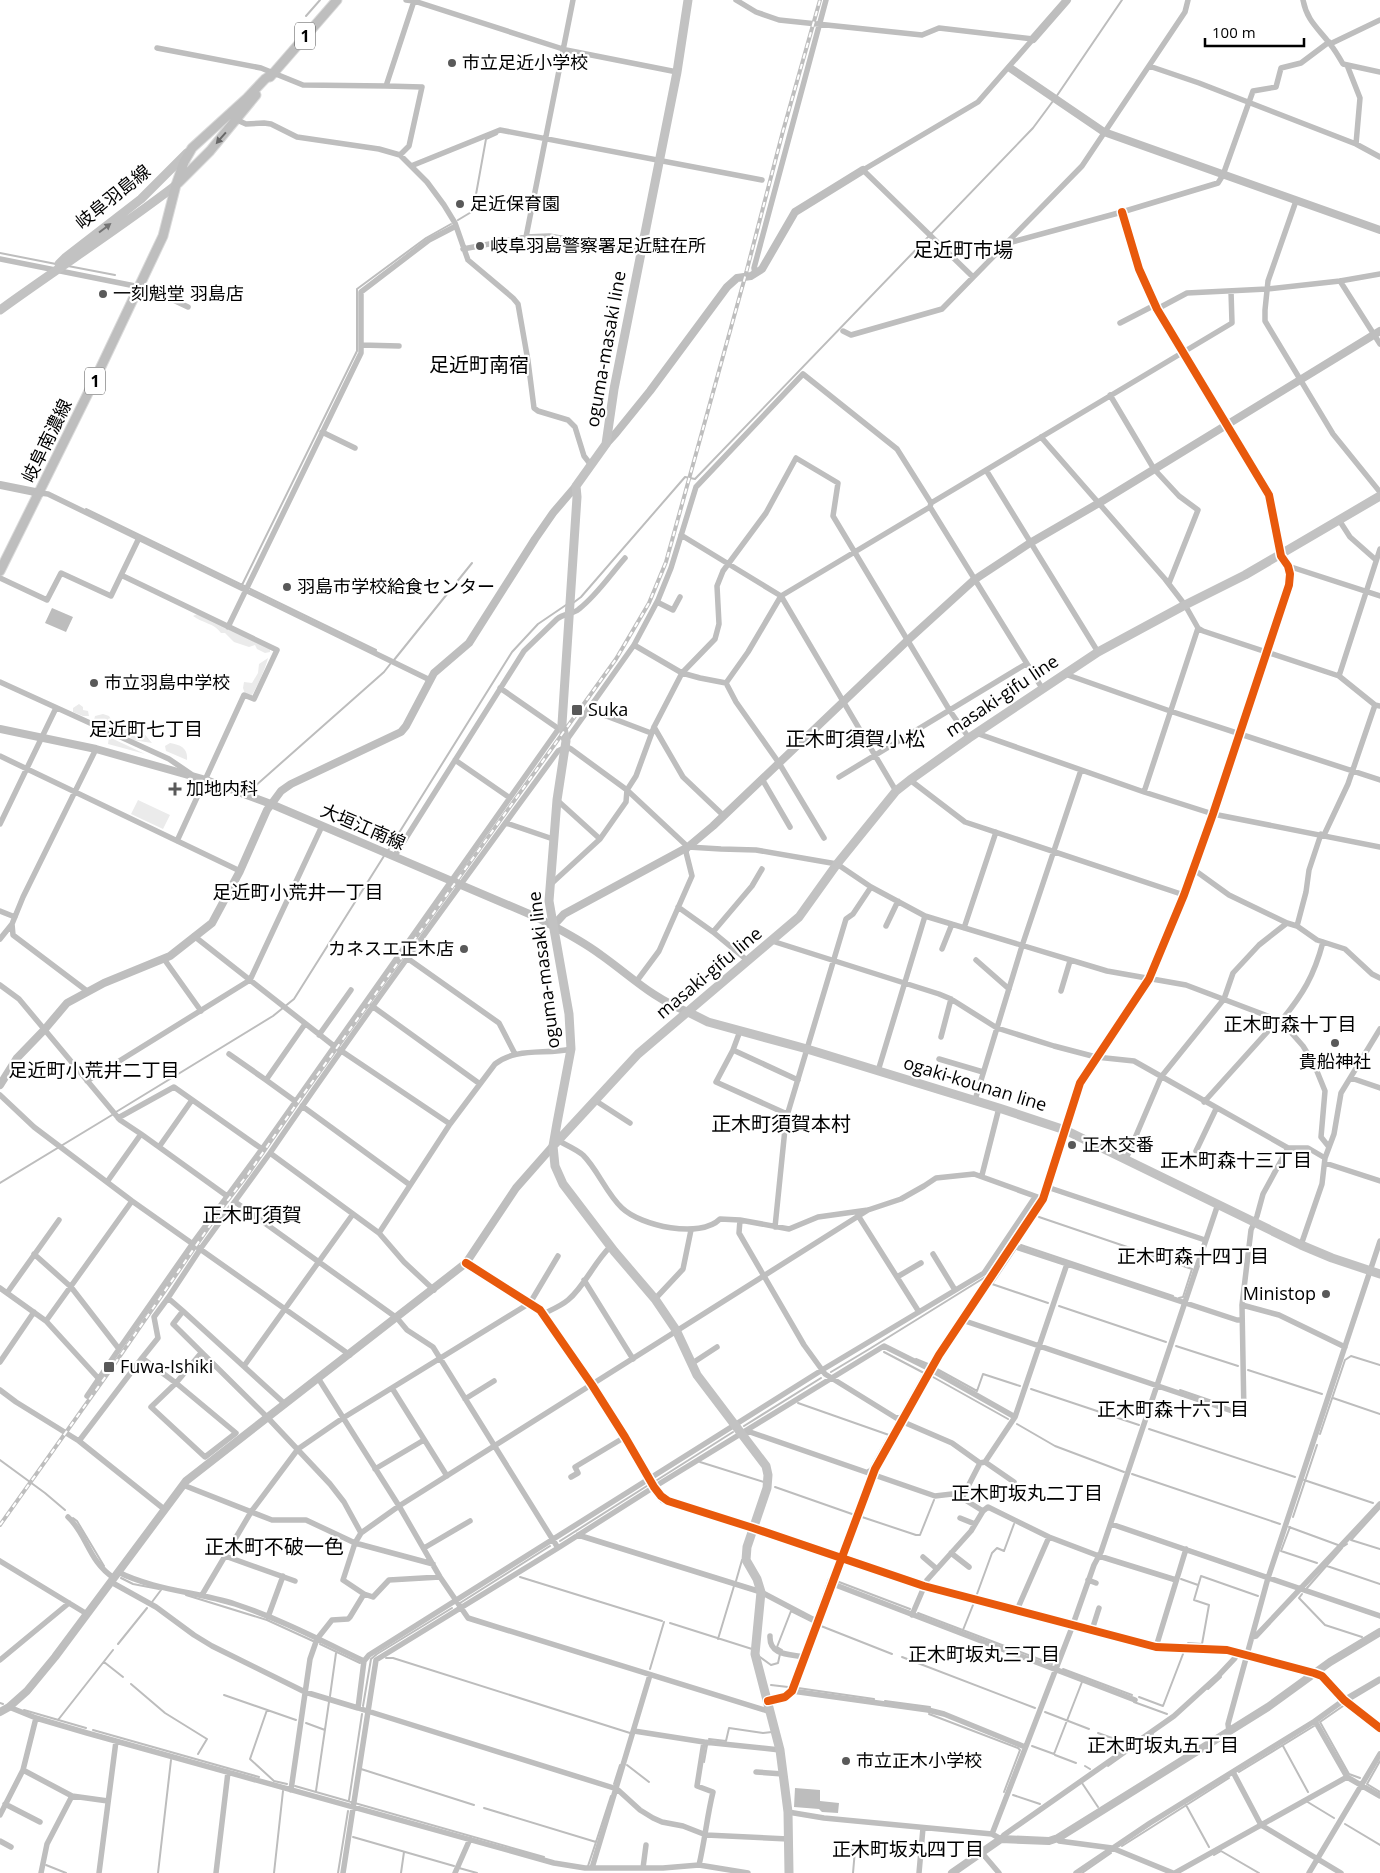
<svg xmlns="http://www.w3.org/2000/svg" width="1380" height="1873" font-family="'Open Sans','Noto Sans JP',sans-serif">
	<style>
		.green { fill: #ebebeb }
		.water { fill: #bdbdbd }
		.lines { fill: none; stroke-linecap: round; stroke-linejoin: round }
		.stream { stroke: #bdbdbd; stroke-width: 2 }
		.primary-casing { stroke: #dbdbdb; stroke-width: 11 }
		.minor { stroke: #bebebe; stroke-width: 5.5 }
		.tertiary { stroke: #bebebe; stroke-width: 8 }
		.secondary { stroke: #c2c2c2; stroke-width: 9 }
		.primary { stroke: #bebebe; stroke-width: 9 }
		.rail-casing { stroke: #bebebe; stroke-width: 4 }
		.rail { stroke: #fff; stroke-width: 2; stroke-dasharray: 5.5; stroke-linecap: butt }
		.cycleway-casing { stroke: #fff; stroke-width: 11 }
		.cycleway { stroke: #e8590c; stroke-width: 8 }
		.oneway { fill: #686868 }
		.oneway2 { fill: #747474 }
		.poi-dot { fill: #595959; stroke: #fff; stroke-width: 2 }
		.labels { text-anchor: middle; stroke-width: 4.5; stroke-linejoin: round; paint-order: stroke }
		.shield { fill: #fff; stroke: #4c4c4c; stroke-width: 1 }
		.shield-label { font-size: 16px; font-weight: bold; fill: #000 }
		.poi-label { font-size: 18px; fill: #000; stroke: #fff; text-anchor: start }
		.street-label { font-size: 18px; fill: #000; stroke: #fff }
		.neighbourhood-label { font-size: 19px; fill: #000; stroke: #fff }
		.quarter-label { font-size: 20px; fill: #000; stroke: #fff }
	</style>
	<rect width="100%" height="100%" fill="#fff"/>
	<path class="green" d="M197,614L222,625L227,629L251,638L254,642L258,641L270,647V652L265,653L257,649L255,645L249,647L234,642L225,633H221C214,623 202,623 193,616Z
		M268,658C266,667 257,687 252,695L245,694L243,688L244,682L252,683L258,673L259,664Z
		M79,704L83,707V710L88,711L89,716H83L73,712V708Z
		M103,714L109,716L114,724L123,726L128,731L141,730L152,743L133,740L125,733L116,731L108,724L101,725L94,720L95,716Z
		M109,737L145,754L108,744Z
		M170,743C181,745 188,748 187,760L166,751L165,746Z
		M138,800L170,815L163,829L131,814Z"/>
	<path class="water" d="M52,608L73,617L66,632L45,623Z
		M795,1788L820,1790V1801L839,1803L838,1813L822,1812L819,1809L794,1807Z"/>
	<g class="lines">
		<path class="stream" d="M306,16L320,0
			M1056,97L1122,0
			M458,220L473,211L486,139L497,134
			M0,253L56,264
			M68,266L115,275
			M86,509L376,650
			M242,585L357,351V289L426,238L451,224
			M573,603L581,597L685,477L695,479L1033,128L1053,101
			M394,660L472,563
			M254,787L384,672L391,663
			M387,852L512,652L538,624L566,605
			M116,1112L273,1016L294,999L384,856
			M0,1183L112,1115
			M1039,1217L1192,1269L1183,1297L1179,1298
			M1021,1245L1173,1296
			M1015,1250L992,1284L1048,1303
			M1059,1306L1166,1342
			M1176,1346L1238,1366
			M871,1348L987,1276L1035,1207
			M884,1352L924,1373L900,1416H897
			M916,1359L928,1364
			M937,1369L977,1391L983,1374L1020,1386
			M1248,1370L1322,1394
			M831,1372L871,1348
			M933,1377L1008,1419
			M1031,1389L1139,1425
			M1180,1390L1215,1402
			M1333,1398L1380,1414
			M798,1403L889,1435L870,1469L868,1470
			M1017,1424L1055,1446L1124,1472
			M744,1426L821,1378
			M1149,1429L1295,1477
			M1320,1434L1345,1360L1351,1356L1380,1365
			M0,1460L45,1493L65,1510
			M700,1462L764,1482
			M1132,1474L1280,1524
			M1304,1480L1373,1503
			M654,1482L733,1432
			M775,1487L852,1514
			M654,1492L661,1502L669,1504
			M1380,1508L1351,1540L1380,1549
			M862,1517L916,1535H920L934,1500
			M1293,1517L1317,1445
			M73,1518L77,1521L104,1566
			M1289,1527L1338,1545
			M1290,1527L1281,1551L1317,1563
			M560,1541L650,1484
			M1341,1548L1347,1544
			M1327,1566L1380,1584
			M520,1577L662,1621
			M121,1578L133,1584L159,1589
			M1181,1579L1198,1585
			M736,1581L742,1560
			M839,1582L910,1609
			M1307,1588L1342,1548
			M977,1594L992,1553L997,1548L1004,1551L1014,1524
			M1302,1594L1299,1598L1325,1625L1362,1637
			M186,1595L267,1620L313,1641
			M152,1602L161,1590
			M460,1603L550,1546
			M918,1613L1052,1664
			M816,1615L829,1579
			M670,1623L752,1649
			M821,1626L892,1654
			M963,1630L973,1605
			M718,1639L734,1586
			M1188,1643L1202,1644L1209,1605L1194,1600L1201,1576L1258,1596
			M118,1644L147,1608
			M320,1644L360,1663
			M782,1650L777,1647L791,1611L813,1622
			M760,1657L771,1665L778,1663L780,1654
			M902,1657L1035,1708
			M386,1658H393L630,1733
			M104,1662L123,1677
			M650,1669L664,1622
			M1063,1669L1132,1695
			M131,1684L165,1713L207,1739L198,1754
			M771,1685L788,1687
			M798,1688L874,1699
			M1208,1689L1221,1677
			M224,1695L296,1720
			M330,1696L336,1653
			M1139,1697L1163,1706L1183,1654
			M1352,1699L1380,1682
			M885,1701L930,1707
			M1134,1702L1167,1714
			M0,1703L3,1704
			M363,1706L371,1659L377,1654L452,1608
			M1343,1706L1320,1722L1349,1774L1360,1778
			M24,1710L86,1728
			M267,1710L250,1759L274,1781L287,1784
			M1045,1712L1089,1729
			M929,1714L1018,1748L1020,1750L1004,1792
			M58,1720L113,1650
			M306,1723L325,1730
			M93,1730L259,1777
			M1098,1733L1126,1743
			M709,1739L726,1741L729,1728L763,1733L772,1732
			M1032,1746L1054,1754L1082,1682
			M1283,1746L1308,1792
			M1055,1755L1076,1763
			M1380,1761L1367,1784L1380,1792
			M704,1762L707,1745
			M627,1765L649,1782
			M1085,1766L1090,1769
			M1108,1766L1153,1734
			M361,1769L474,1805
			M1239,1772L1314,1726
			M1082,1783L1098,1807
			M614,1784L620,1765
			M295,1786L544,1857
			M316,1791L329,1702
			M1013,1795L1040,1804
			M349,1800L362,1714
			M1306,1801L1334,1818
			M1186,1805L1209,1847
			M484,1808L596,1842L611,1796
			M1345,1824L1380,1845
			M353,1837L454,1866
			M1122,1846L1229,1778
			M842,1848L855,1850L853,1873
			M1214,1855L1221,1851L1259,1873
			M46,1865L66,1873
			M588,1866L596,1842
			M459,1868L477,1873
			M158,1873L171,1760
			M274,1873L283,1791
			M338,1873L348,1811
			M401,1873L404,1852
			M1082,1873L1111,1853"/>
		<defs>
			<path id="primary" d="M270,77L337,0
				M178,183L210,151L256,95
				M0,571L99,371L163,236L176,185L184,162L192,148L247,98L265,79L274,73"/>
		</defs>
		<use href="#primary" class="primary-casing"/>
		<path class="minor" d="M406,0L414,1L566,50L677,72
			M736,0L756,12L779,20L922,35L939,28L1033,39L978,102L863,170L972,276
			M1303,0C1307,21 1318,28 1330,44C1335,50 1339,57 1343,64L1380,72
			M1330,44L1380,20
			M157,48L261,68L303,85L386,86
			M1347,65L1360,98L1356,144
			M1149,66L1199,83L1356,144L1380,157
			M237,120L246,124L264,123L271,124L297,137L379,149L400,155L427,182L444,205L455,223L468,260L513,298L518,304L528,361L534,408L538,411L568,420L575,427L584,456L591,465
			M400,155L409,146L422,87L386,86L414,1
			M411,166L500,130L762,180
			M1296,201L1268,281L1265,310V321L1333,434L1380,492
			M526,237L573,0
			M1008,243L1122,212L1218,183L1223,175L1253,91L1276,87L1281,68L1301,63L1329,42
			M463,249L526,237L549,236L641,252
			M0,259L150,289L188,307
			M755,274L754,268L826,0
			M1340,281L1380,344
			M1157,309L1187,293L1267,289L1340,281L1380,274
			M1120,323L1155,305
			M843,331L851,335L942,309L1082,166L1185,12L1188,0
			M361,345L399,346
			M1110,395L1154,469L1179,496L1198,510L1169,583
			M322,432L355,448
			M1041,437L1165,579L1185,605L1198,628L1203,631L1339,676L1375,705L1380,706
			M986,470L1098,652
			M40,493L48,494L430,680
			M931,503L1232,323L1231,291
			M1339,520L1350,537L1376,560
			M681,535L781,596L896,791
			M1288,566L1380,596
			M121,575L277,650L254,699L244,695L177,841
			M0,578L47,600L61,573L111,596L139,538
			M657,602L673,610L680,597
			M228,627L361,353V292L429,240L456,226
			M634,645L682,673L700,678L726,683L736,702L779,763L824,838
			M1065,674L1170,711L1380,780
			M1339,676L1380,549
			M0,682L169,759L191,774
			M726,683L748,652L781,596L930,507
			M500,688L559,729
			M588,709L651,733
			M654,727L683,777L724,816
			M976,733L1144,792L1213,814L1380,847
			M566,741L634,645L658,600L671,568L696,487L803,374L897,449L931,503L930,507L1042,688
			M565,746L571,749L627,790L688,847L721,849L756,850L837,864L871,887L925,916L1107,971L1186,985L1281,1021L1303,1046L1314,1064L1325,1091L1321,1137L1329,1147
			M0,756L240,871
			M455,760L510,798
			M839,777L1026,664
			M762,779L790,827
			M910,780L965,822L1184,895
			M1144,792L1198,628
			M557,800L600,839
			M506,823L553,839
			M0,824L56,708
			M1324,835L1348,784L1375,705
			M394,857L524,651L557,619C564,613 572,615 579,609C597,595 610,575 625,558
			M1193,869L1229,895L1287,923
			M551,884L600,839L626,802L627,790L636,776L654,727L682,673L715,639L719,624L717,586L723,571L766,513L796,458L838,483L833,516L950,711L969,738
			M678,907L713,932L748,961
			M0,911L15,917
			M12,924L13,935L87,991
			M886,926L898,901
			M1297,926L1306,892L1309,870L1321,834
			M964,928L996,832
			M713,932L752,886L762,869
			M194,936L334,1046L450,1124
			M0,939L12,924L23,897L96,749
			M772,941L939,994L951,999L997,1028L1054,1046L1096,1057L1134,1061L1288,1148H1308L1325,1158
			M942,949L952,924
			M407,958L499,1023L515,1054
			M164,959L201,1011
			M976,960L1009,989
			M636,982L659,951L692,876L686,852L688,847
			M0,985L19,999L120,1120L141,1134
			M1061,991L1070,961
			M372,1006L480,1084
			M1281,1021C1303,994 1314,976 1323,942
			M740,1031L733,1050L716,1082L787,1114
			M319,1035L351,990
			M941,1037L951,999
			M733,1050L798,1080
			M229,1054L266,1080
			M1096,1057L1149,979L1184,895L1282,609L1290,574L1288,566L1281,556L1269,495L1157,309L1139,269L1122,212
			M939,1059L983,1072
			M878,1071L925,916
			M1351,1078L1380,1088
			M87,1081L250,980L322,826
			M0,1095L34,1127L132,1201L350,1355
			M975,1100L1022,946L1081,770
			M295,1101L266,1080L305,1024
			M596,1101L630,1123
			M1204,1102L1278,1020
			M302,1106L410,1185
			M118,1118L174,1087L262,1149L562,724
			M559,1141C566,1145 576,1149 583,1155C598,1170 606,1193 622,1208C641,1226 700,1239 720,1219L740,1220L789,1229L818,1217L868,1210L901,1199L924,1186L936,1178L974,1174L1043,1199L939,1355L875,1469L792,1691L785,1697L768,1701
			M159,1147L192,1100
			M1196,1151L1216,1109
			M270,1153C363,1017 461,884 558,751L564,748
			M1126,1159L1161,1077L1224,999L1233,973L1259,945L1287,923L1297,926L1317,940L1345,949L1372,974L1380,978
			M1325,1163L1380,1181
			M982,1175L999,1108
			M107,1182L141,1134L227,1196
			M1047,1187L1205,1240
			M238,1204L397,1318L407,1330L433,1347L558,1548L376,1660L343,1873
			M859,1217L919,1312
			M740,1220L739,1233L804,1345L825,1374L901,1421L952,1443L980,1463L985,1462L1014,1482
			M775,1227L786,1119L846,919L853,914L871,887
			M379,1233L450,1124L495,1064C516,1047 546,1055 571,1049
			M1301,1245L1322,1184L1325,1158L1334,1134L1341,1093L1380,1029
			M1013,1246L1237,1320H1242
			M34,1254L71,1287L119,1349L193,1243L262,1149
			M933,1254L955,1290
			M466,1263L540,1310L592,1385L625,1437L654,1487L661,1496L668,1501L753,1528L924,1586L1156,1647L1227,1650L1314,1673L1322,1676L1344,1700L1380,1728
			M897,1277L921,1263
			M584,1280L633,1359
			M0,1288L46,1321L132,1201
			M7,1293L59,1220
			M168,1298L201,1248L270,1153L379,1233L404,1262L434,1290
			M655,1299L683,1269L691,1230
			M1242,1305L1279,1315L1345,1347
			M183,1311L285,1404
			M543,1314C551,1310 561,1306 568,1300C585,1286 594,1262 611,1246
			M962,1320L1244,1415L1242,1305L1251,1230L1257,1216L1263,1194L1288,1148
			M46,1321L99,1379
			M201,1353L176,1383L151,1407L205,1457L236,1433L176,1383L142,1358L158,1338L154,1317L168,1298L183,1311L173,1324L268,1418L330,1484L344,1502L361,1533
			M0,1362L34,1312
			M691,1364L717,1347
			M244,1366L353,1214
			M318,1378L399,1506L440,1577L468,1618L771,1712
			M392,1388L447,1476
			M0,1390L16,1402L79,1441L164,1509
			M87,1396L119,1349
			M465,1399L494,1381
			M745,1433L750,1432L935,1496L952,1494L962,1498L983,1511L988,1507L1049,1537L1099,1556L1176,1580
			M79,1441L142,1358
			M985,1462L1015,1417L1067,1264
			M375,1469L424,1440
			M571,1477L578,1473L575,1467L625,1437
			M183,1485L272,1520H306L355,1543L433,1564
			M962,1498L980,1463
			M68,1517C87,1534 88,1561 114,1578
			M960,1518L975,1524
			M1111,1524L1380,1616
			M578,1535L761,1592L818,1622
			M424,1548L470,1521
			M558,1548L654,1487L884,1346L930,1369L1015,1417
			M951,1553L969,1567
			M225,1556L295,1581
			M923,1557L937,1569
			M0,1561L87,1614
			M440,1577L389,1580L373,1597L364,1594L343,1580L355,1543L361,1533L399,1506L868,1210
			M1088,1580L1096,1583
			M111,1582L156,1607L194,1635L212,1646L305,1692L358,1708L364,1661C322,1641 280,1619 235,1604C197,1592 154,1590 118,1572
			M833,1584L1135,1700
			M202,1595L251,1512L298,1449L343,1418L530,1303L558,1256
			M1017,1610L1049,1537
			M912,1615L927,1580L971,1531L983,1511
			M268,1617L283,1576
			M1092,1630L1099,1608
			M770,1636C769,1656 790,1654 805,1657
			M1252,1637L1256,1636L1380,1504
			M1156,1647L1186,1549
			M0,1660L69,1603
			M364,1661L369,1655L822,1370L984,1273L1035,1197
			M792,1691L928,1710L944,1714L1025,1747
			M9,1707L36,1718L87,1733L554,1863L585,1868H663L699,1865L748,1873
			M358,1708L617,1789L640,1810L653,1818L662,1822L683,1826L706,1835L788,1839
			M1315,1721L1347,1777
			M634,1731L704,1742L697,1786L713,1792C707,1816 705,1840 699,1865
			M1229,1731L1228,1724L1268,1578L1380,1241
			M704,1742L780,1750
			M23,1770L72,1796L108,1801
			M756,1772L783,1774
			M1233,1772L1261,1825L1341,1873
			M291,1790L310,1659L317,1639L332,1620L348,1619L350,1617L364,1594
			M5,1804L40,1822
			M788,1812L824,1818L992,1834L1001,1839L1004,1835L1174,1716L1219,1675L1235,1658L1238,1652
			M0,1815L23,1770L36,1718
			M992,1834L1071,1630L1094,1565L1101,1552L1218,1204
			M1058,1838L1059,1841L1112,1848L1173,1873
			M0,1841L11,1847
			M982,1853L999,1873
			M592,1868L650,1675
			M643,1868L646,1845
			M41,1873L47,1844L72,1796
			M99,1873L116,1741
			M216,1873L228,1772
			M455,1873L470,1839
			M919,1873L923,1828
			M1076,1873L1150,1823L1315,1721L1344,1700L1380,1679
			M1175,1873L1347,1777L1380,1796
			M1309,1873L1380,1754"/>
		<path class="tertiary" d="M1033,39L1067,0
			M1010,68L1104,132L1380,230
			M606,444L616,433L650,391L727,287L737,278L751,276L762,269L795,212L863,170
			M0,485L40,493
			M0,729L96,749L206,780L271,804L534,916C557,928 580,939 601,955C632,977 652,998 688,1012
			M553,926L564,914L688,847L713,826L908,640L974,580L1030,543L1099,503L1380,331
			M0,1085L17,1058L45,1029L67,1003L104,983L170,956L212,923L240,871L267,810L281,791L291,784L401,732L406,726L434,673L469,643L535,539L553,513L576,486
			M1043,1199L1080,1083L1096,1057
			M0,1712L9,1707L27,1691L55,1657L186,1481L318,1378L466,1263L516,1188L553,1146
			M952,1873L1001,1839L1049,1841L1058,1838L1268,1707L1330,1662L1380,1632"/>
		<path class="secondary" d="M688,0L677,72L614,389L606,444L576,486L577,497L562,724L566,741L557,800L549,901L569,1014L571,1049L557,1123L553,1146L555,1166L563,1184L614,1251L655,1299L676,1330L697,1375L766,1466L768,1475L767,1488L747,1547L746,1560L757,1579L761,1592L755,1654L780,1750L788,1812L789,1873
			M59,264L66,257L141,199L187,153
			M0,310C59,267 119,229 176,185
			M688,1012L708,1022L807,1049L999,1108L1065,1130L1301,1245L1332,1258L1380,1274
			M553,1146L638,1054L799,917L837,864L896,791L910,780L969,738L1098,652L1185,605L1245,575L1380,496"/>
		<use href="#primary" class="primary"/>
		<defs>
			<path id="rail" d="M0,1525L111,1369L224,1205L248,1174L300,1099L616,659L649,603L666,562L745,277L783,131L820,0"/>
		</defs>
		<use href="#rail" class="rail-casing"/>
		<use href="#rail" class="rail"/>
		<defs>
			<path id="cycleway" d="M466,1263L540,1310L592,1385L625,1437L654,1487L661,1496L668,1501L753,1528L924,1586L1156,1647L1227,1650L1314,1673L1322,1676L1344,1700L1380,1728
				M768,1701L785,1697L792,1691L875,1469L939,1355L1043,1199L1080,1083L1149,979L1184,895L1213,814L1289,585L1290,574L1288,566L1281,556L1269,495L1157,309L1139,269L1122,212"/>
		</defs>
		<use href="#cycleway" class="cycleway-casing"/>
		<use href="#cycleway" class="cycleway"/>
	</g>
	<defs><path id="oneway-solid" d="M-6-.8H1V-3.2L6.5 0L1 3.2V.8H-6Z" transform="scale(1.25)"/></defs>
	<use class="oneway" href="#oneway-solid" transform="translate(221 138) rotate(131)"/>
	<use class="oneway2" href="#oneway-solid" transform="translate(105 228) rotate(-37)"/>
	<g class="poi-dot">
		<circle cx="452" cy="63" r="5"/>
		<circle cx="460" cy="204" r="5"/>
		<circle cx="480" cy="246" r="5"/>
		<circle cx="103" cy="294" r="5"/>
		<circle cx="287" cy="587" r="5"/>
		<circle cx="94" cy="683" r="5"/>
		<rect x="571" y="704" width="12" height="12" rx="2.5"/>
		<path d="M172.5 781.5h5v5h5v5h-5v5h-5v-5h-5v-5h5z"/>
		<circle cx="464" cy="949" r="5"/>
		<circle cx="1335" cy="1043" r="5"/>
		<circle cx="1072" cy="1145" r="5"/>
		<circle cx="1326" cy="1294" r="5"/>
		<rect x="103" y="1361" width="12" height="12" rx="2.5"/>
		<circle cx="846" cy="1761" r="5"/>
	</g>
	<g class="labels">
		<g class="shield">
			<rect x="295" y="22.5" width="20" height="27" rx="4"/>
			<rect x="85" y="367.5" width="20" height="27" rx="4"/>
		</g>
		<g class="shield-label">
			<text x="305" y="42">1</text>
			<text x="95" y="387">1</text>
		</g>
		<g class="poi-label">
			<text x="462" y="69">市立足近小学校</text>
			<text x="470" y="210">足近保育園</text>
			<text x="490" y="252">岐阜羽島警察署足近駐在所</text>
			<text x="113" y="300">一刻魁堂 羽島店</text>
			<text x="297" y="593">羽島市学校給食センター</text>
			<text x="104" y="689">市立羽島中学校</text>
			<text x="588" y="716">Suka</text>
			<text x="186" y="795">加地内科</text>
			<text x="454" y="955" text-anchor="end">カネスエ正木店</text>
			<text x="1335" y="1068" text-anchor="middle">貴船神社</text>
			<text x="1082" y="1151">正木交番</text>
			<text x="1316" y="1300" text-anchor="end">Ministop</text>
			<text x="120" y="1373">Fuwa-Ishiki</text>
			<text x="856" y="1767">市立正木小学校</text>
		</g>
		<g class="street-label">
			<text transform="translate(113 197) rotate(-39)" y="6">岐阜羽島線</text>
			<text transform="translate(606 349) rotate(-80)" y="6">oguma-masaki line</text>
			<text transform="translate(47 441) rotate(-64)" y="6">岐阜南濃線</text>
			<text transform="translate(1002 696) rotate(-34)" y="6">masaki-gifu line</text>
			<text transform="translate(363 827) rotate(23)" y="6">大垣江南線</text>
			<text transform="translate(544 970) rotate(-97)" y="6">oguma-masaki line</text>
			<text transform="translate(709 973) rotate(-40)" y="6">masaki-gifu line</text>
			<text transform="translate(975 1084) rotate(17)" y="6">ogaki-kounan line</text>
		</g>
		<g class="neighbourhood-label">
			<text x="146" y="736">足近町七丁目</text>
			<text x="298" y="899">足近町小荒井一丁目</text>
			<text x="1290" y="1031">正木町森十丁目</text>
			<text x="94" y="1077">足近町小荒井二丁目</text>
			<text x="1236" y="1167">正木町森十三丁目</text>
			<text x="1193" y="1263">正木町森十四丁目</text>
			<text x="1173" y="1416">正木町森十六丁目</text>
			<text x="1027" y="1500">正木町坂丸二丁目</text>
			<text x="984" y="1661">正木町坂丸三丁目</text>
			<text x="1163" y="1752">正木町坂丸五丁目</text>
			<text x="908" y="1856">正木町坂丸四丁目</text>
		</g>
		<g class="quarter-label">
			<text x="963" y="257">足近町市場</text>
			<text x="479" y="372">足近町南宿</text>
			<text x="855" y="746">正木町須賀小松</text>
			<text x="781" y="1131">正木町須賀本村</text>
			<text x="252" y="1222">正木町須賀</text>
			<text x="274" y="1554">正木町不破一色</text>
		</g>
	</g>
	<path d="M1205 38v8h99v-8" fill="none" stroke="#000000" stroke-width="2.5"/>
	<text x="1212" y="38" font-size="15" fill="#000000" stroke="#ffffff" stroke-width="4" paint-order="stroke">100 m</text>
</svg>
